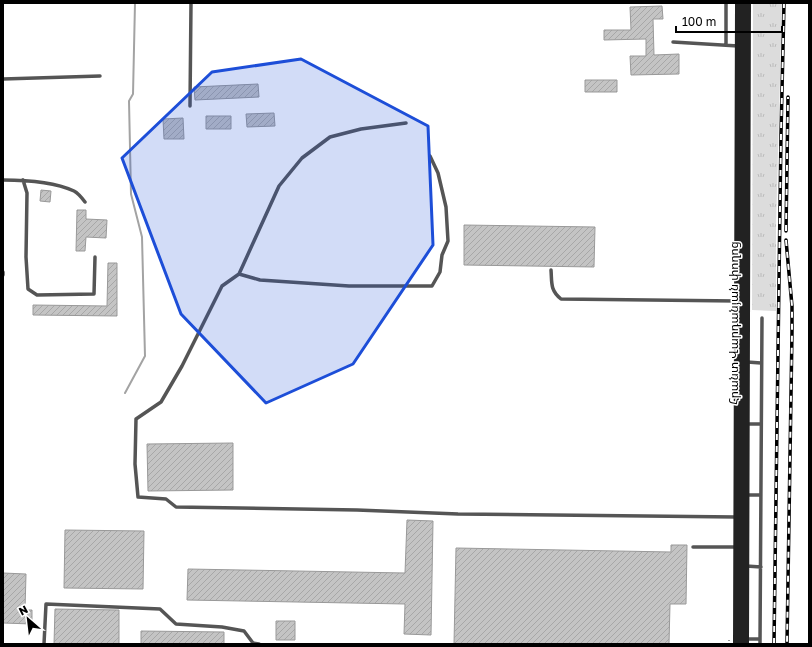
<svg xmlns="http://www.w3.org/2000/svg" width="812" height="647" font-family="'Golos Text','Noto Sans Armenian',sans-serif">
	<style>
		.grass { fill: url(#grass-tufts) }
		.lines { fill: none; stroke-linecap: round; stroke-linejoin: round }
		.stream { stroke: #a3a3a3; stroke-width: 2 }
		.building { fill: url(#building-hatch); stroke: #999 }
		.path { stroke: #777; stroke-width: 1.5; stroke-dasharray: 1 2; stroke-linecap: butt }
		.service { stroke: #555; stroke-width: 3.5 }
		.secondary { stroke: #222; stroke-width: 8 }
		.rail-casing { stroke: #000; stroke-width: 3.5 }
		.rail { stroke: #fff; stroke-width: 2; stroke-dasharray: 6; stroke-linecap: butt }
		.marked { fill: #1d4ed8; fill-opacity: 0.2; stroke: #1d4ed8; stroke-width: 3; stroke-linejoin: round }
		.labels { text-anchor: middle; stroke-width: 3; stroke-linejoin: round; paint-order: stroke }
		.street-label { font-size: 12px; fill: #000; stroke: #fff }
	</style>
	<defs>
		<pattern id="grass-tufts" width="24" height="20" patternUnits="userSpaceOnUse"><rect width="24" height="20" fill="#dcdcdc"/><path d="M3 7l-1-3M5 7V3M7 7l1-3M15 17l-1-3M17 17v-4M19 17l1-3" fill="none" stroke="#bbb"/></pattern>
		<pattern id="building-hatch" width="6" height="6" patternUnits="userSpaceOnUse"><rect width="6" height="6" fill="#c4c4c4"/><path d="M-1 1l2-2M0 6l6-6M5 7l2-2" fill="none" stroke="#a7a7a7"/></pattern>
	</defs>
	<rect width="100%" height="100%" fill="#fff"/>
	<path class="grass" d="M753,3H782L776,227V311L752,310Z"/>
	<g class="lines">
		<path class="stream" d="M125,393L145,356L142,237L131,194L129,101L133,94L135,3"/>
	</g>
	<path class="building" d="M662,6L663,19H653L654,55L679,54V74L631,75L630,56H646V39L604,40V30H631L630,7Z
		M585,80H617V92H585Z
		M258,84L259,97L195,100L194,87Z
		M274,113L275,126L247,127L246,114Z
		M206,116H231V129H206Z
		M183,118L184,139H164L163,119Z
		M41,190L51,191L50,202L40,201Z
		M77,210H86V219L107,220L106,238L86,237L85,251H76Z
		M464,225L595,227L594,267L464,265Z
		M108,263H117V316L33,315V305L107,306Z
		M233,443V490L148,491L147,444Z
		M407,520L433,521L431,635L404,634L405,604L187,600L188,569L405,573Z
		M65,530L144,531L143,589L64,588Z
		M671,545H687L686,604H670L669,644H454L456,548L671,552Z
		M3,573L26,574L25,610H32V624L3,623Z
		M55,609L119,610V644H54Z
		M276,621H295V640H276Z
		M141,631L224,632V644H141Z"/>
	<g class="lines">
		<path class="path" d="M729,644V640"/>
		<path class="service" d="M726,3V45
			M673,42L738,46
			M3,79L100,76
			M190,106L191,3
			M406,123L361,129L330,137L302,158L279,186L239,274L222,286L182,366L161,402L136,419L135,464L138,497L166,499L176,507L357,510L458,514L736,517
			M3,180C25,180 54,182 74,191C78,193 82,198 85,202
			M23,180L27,193L26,257L28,289L37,295L94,294L95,257
			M551,270C552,283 550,290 561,299L737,301
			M3,272V275
			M239,274L260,280L349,286H432L440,272L442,255L448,241L446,207L438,173L430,156
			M747,362L761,363
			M747,424H761
			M747,495H760
			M693,547H737
			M746,566L761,567
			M746,639H760
			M44,644L46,604L160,609L176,624L222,627L244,631L253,643L259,644
			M760,644L762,318"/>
		<path class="secondary" d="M737,644L739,3
			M745,644L747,3"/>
		<defs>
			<path id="rail" d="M786,231L788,97
				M786,240L792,306V332L787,644
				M774,644L781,134L784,3"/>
		</defs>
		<use href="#rail" class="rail-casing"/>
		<use href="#rail" class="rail"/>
	</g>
	<path class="marked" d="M301,59L428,126L433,245L353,364L266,403L181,314L122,158L212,72Z"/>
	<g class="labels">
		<g class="street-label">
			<text transform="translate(734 323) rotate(-90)" y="4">Հրանտ Վարդանյան փողոց</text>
		</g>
	</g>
	<rect width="812" height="647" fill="none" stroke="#000000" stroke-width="8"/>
	<g transform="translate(28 619) rotate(332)" stroke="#ffffff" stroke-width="3" paint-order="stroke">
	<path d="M0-3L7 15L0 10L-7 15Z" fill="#000000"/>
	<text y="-6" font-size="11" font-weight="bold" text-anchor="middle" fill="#000000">N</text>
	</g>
	<path d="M676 26v6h106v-6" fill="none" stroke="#000000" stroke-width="2"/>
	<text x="682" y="26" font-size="12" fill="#000000" stroke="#ffffff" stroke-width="3" paint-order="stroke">100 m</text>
</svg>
